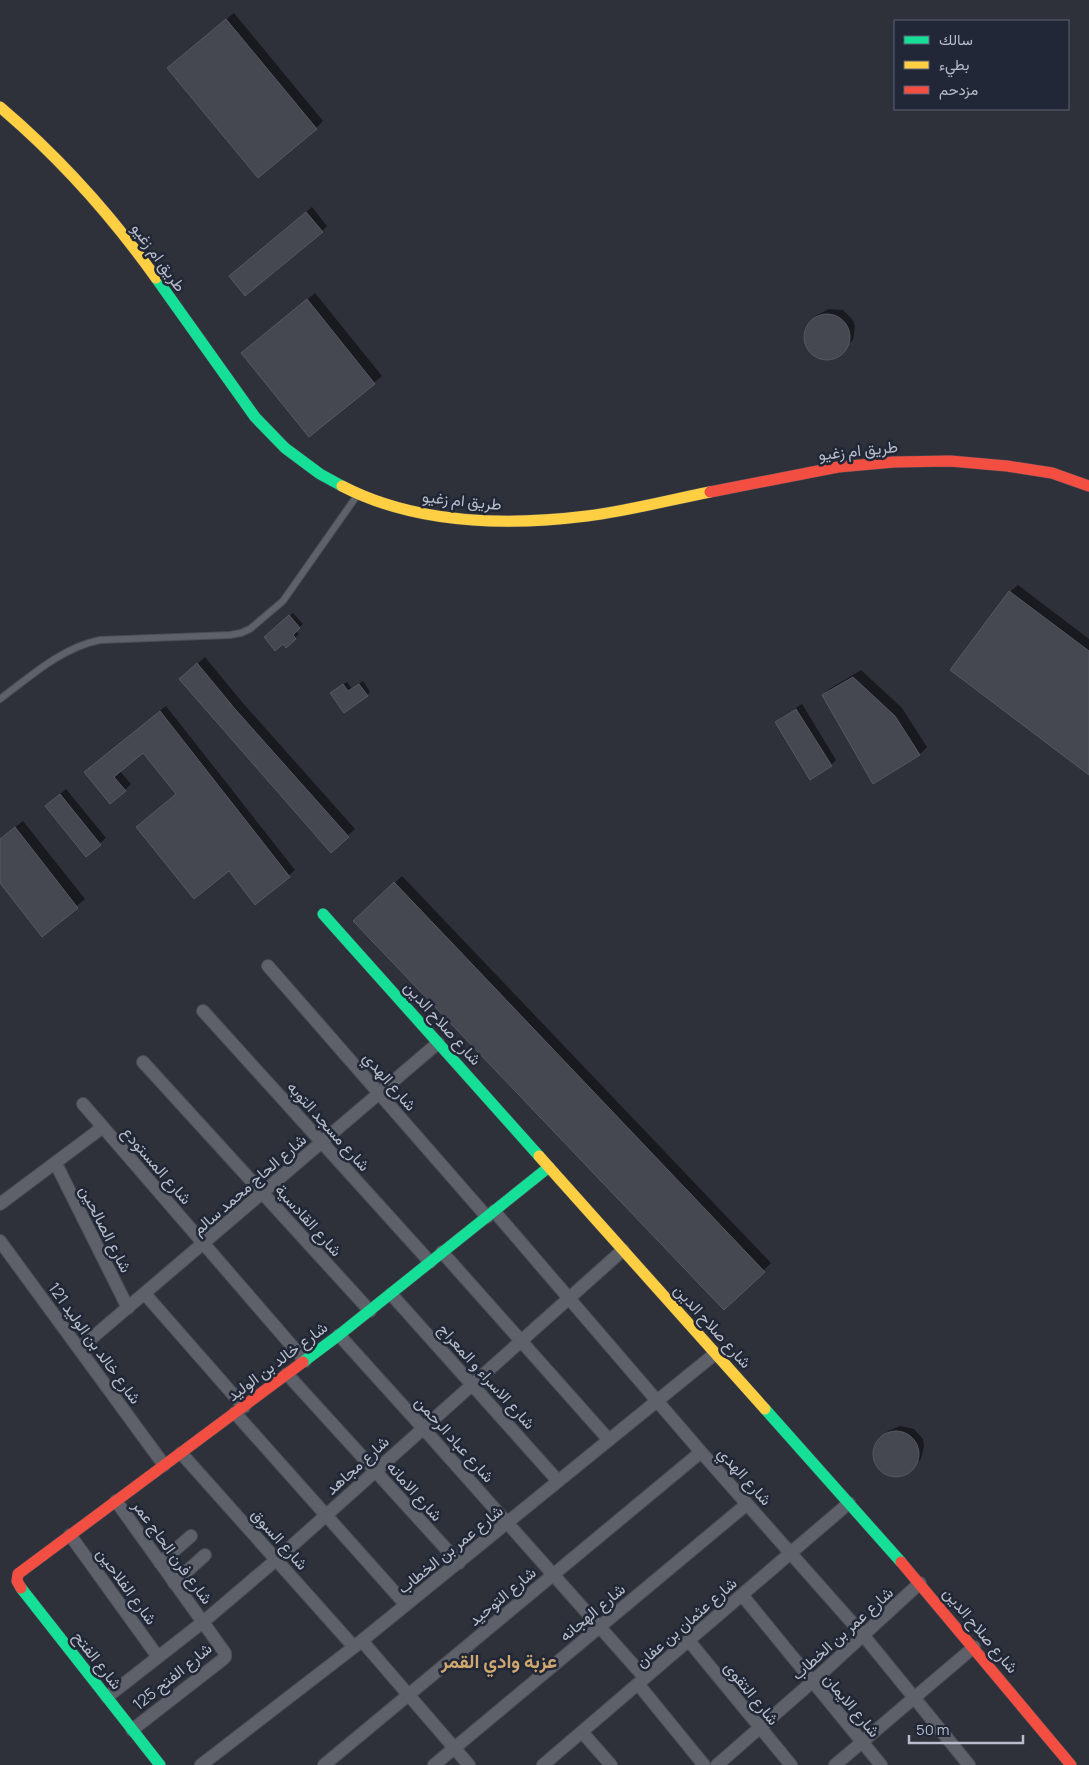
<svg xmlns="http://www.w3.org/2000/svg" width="1089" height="1765" font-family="Manrope,Vazirmatn,sans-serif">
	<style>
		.shadow { fill: #0007 }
		.building { fill: #454850; stroke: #565962 }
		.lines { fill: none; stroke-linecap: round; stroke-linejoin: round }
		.lane-casing { stroke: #4a4d54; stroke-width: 8 }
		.street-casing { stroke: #4a4d54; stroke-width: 14 }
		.fast-casing { stroke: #4a4d54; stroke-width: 12 }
		.slow-casing { stroke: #4a4d54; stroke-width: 12 }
		.jam-casing { stroke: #4a4d54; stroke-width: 12 }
		.lane { stroke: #5e6169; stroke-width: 6 }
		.street { stroke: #5e6169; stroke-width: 12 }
		.fast { stroke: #16e098; stroke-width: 11 }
		.slow { stroke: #ffcf43; stroke-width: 11 }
		.jam { stroke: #f24e42; stroke-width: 11 }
		.labels { text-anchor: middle; stroke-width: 5; stroke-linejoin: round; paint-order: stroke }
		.street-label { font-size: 16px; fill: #b9bdcb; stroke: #212736 }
		.quarter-label { font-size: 19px; font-weight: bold; fill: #cfa76f; stroke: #212736 }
	</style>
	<rect width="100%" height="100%" fill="#2e313a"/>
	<path class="shadow" d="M234,13L323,121L316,128L176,61Z
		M312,207L327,226L322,231L236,271Z
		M315,293L382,376L310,435L243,353Z
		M829,309L843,310L853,320L855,326L853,340L837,356L831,359L817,357L807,347L805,341L807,327L811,321L817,315Z
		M1018,585L1089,639V773L1010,592Z
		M293,613L303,624L295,631L299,634L286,646L283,642L269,634Z
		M205,657L242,702L355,829L331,851L187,673Z
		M861,670L902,708L927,747L920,754L873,782L823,695L831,688Z
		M363,681L370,692L367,695L335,690L347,682L352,689Z
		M802,704L836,760L831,765L776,722L782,717Z
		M166,706L295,870L256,903L177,793L143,751L119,770L131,784L125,790L92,766Z
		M66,789L106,838L86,855L52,801Z
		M23,821L85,899L42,935L0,881V839Z
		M402,876L771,1263L724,1309L355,921Z
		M900,1426L914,1429L923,1439L924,1446L921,1459L905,1474L898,1476L885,1473L876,1462L875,1449L877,1443L888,1431Z"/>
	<path class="building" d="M226,19L317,129L258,178L167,68Z
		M306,212L323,232L245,296L229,276Z
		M307,299L375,384L309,437L241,353Z
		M804 337a23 23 0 1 1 46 0a23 23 0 1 1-46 0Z
		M1009,591L1089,651V775L950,670Z
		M289,615L300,628L293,635L296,639L286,648L283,644L275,651L264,637Z
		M197,663L235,709L349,837L331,853L179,679Z
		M853,677L895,716L920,755L873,784L822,695Z
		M343,684L348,691L359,684L368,696L344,713L330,693Z
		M796,709L832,766L810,780L775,722Z
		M160,711L290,877L255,905L229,871L194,899L136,827L176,794L143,753L114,777L126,791L110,804L84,772Z
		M60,794L101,845L86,857L45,806Z
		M15,827L78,908L42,937L0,883V839Z
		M394,882L765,1272L724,1310L353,921Z
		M873 1454a23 23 0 1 1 46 0a23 23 0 1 1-46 0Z"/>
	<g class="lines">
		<defs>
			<path id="lane" d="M0,699C31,676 61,648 100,640L230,635L241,633L250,629L283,601L356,497"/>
			<path id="street" d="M268,966L487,1217
				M203,1011L430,1262
				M143,1062L370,1311
				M83,1104L305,1361
				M56,1164L128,1308
				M0,1204L103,1127
				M494,1211L701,1452L863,1635L969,1765
				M0,1241L164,1465
				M442,1252L609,1440
				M145,1294L244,1407
				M391,1294L558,1481
				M339,1335L423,1428L645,1678
				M79,1349L438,1043
				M287,1374L459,1563
				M235,1413L406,1605
				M181,1453L354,1647
				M116,1501L225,1653V1657L222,1660L132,1730
				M70,1535L158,1657
				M160,1563L191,1536
				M174,1583L205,1555
				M742,1595L881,1765
				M362,1641L469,1765
				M689,1641L791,1765
				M638,1684L704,1765
				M107,1697L203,1622L276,1560L623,1250
				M582,1732L611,1765
				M201,1765L354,1647L716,1353
				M324,1765L701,1452
				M434,1765L747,1504
				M543,1765L849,1503
				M717,1765L812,1682L920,1583
				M835,1765L974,1647"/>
			<path id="fast" d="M156,278L255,417L285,448L320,474L342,486
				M323,914L539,1156
				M303,1362L339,1335L549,1167
				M765,1409L901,1562
				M21,1588L160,1765"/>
			<path id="slow" d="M0,107C59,157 111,215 156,278
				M342,486C417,525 506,526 587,516C628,511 669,500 710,492
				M539,1156L765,1409"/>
			<path id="jam" d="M710,492L838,467L894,462L950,461L1007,466L1052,473L1089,486
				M901,1562L1071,1765
				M21,1588L17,1581L18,1574L303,1362"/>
		</defs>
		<use href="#lane" class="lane-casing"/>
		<use href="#street" class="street-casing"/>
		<use href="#fast" class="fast-casing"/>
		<use href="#slow" class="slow-casing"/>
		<use href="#jam" class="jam-casing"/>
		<use href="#lane" class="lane"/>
		<use href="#street" class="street"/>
		<use href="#fast" class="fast"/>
		<use href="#slow" class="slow"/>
		<use href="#jam" class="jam"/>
	</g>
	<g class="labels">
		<g class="street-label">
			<text transform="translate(159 257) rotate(54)" y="6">طريق ام زغيو</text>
			<text transform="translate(858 450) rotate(-6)" y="6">طريق ام زغيو</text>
			<text transform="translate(462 500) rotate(6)" y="6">طريق ام زغيو</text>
			<text transform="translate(443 1023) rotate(48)" y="6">شارع صلاح الدين</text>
			<text transform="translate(390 1081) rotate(49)" y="6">شارع الهدي</text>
			<text transform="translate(329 1126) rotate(48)" y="6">شارع مسجد التوبه</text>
			<text transform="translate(157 1165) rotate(49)" y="6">شارع المستودع</text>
			<text transform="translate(249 1184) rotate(-41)" y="6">شارع الحاج محمد سالم</text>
			<text transform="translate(309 1220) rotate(48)" y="6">شارع القادسية</text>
			<text transform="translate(106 1229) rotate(63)" y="6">شارع الصالحين</text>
			<text transform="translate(713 1326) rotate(48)" y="6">شارع صلاح الدين</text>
			<text transform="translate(95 1343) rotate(54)" y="6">شارع خالد بن الوليد 121</text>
			<text transform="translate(277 1361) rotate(-37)" y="6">شارع خالد بن الوليد</text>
			<text transform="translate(487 1376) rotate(48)" y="6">شارع الاسراء و المعراج</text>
			<text transform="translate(455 1439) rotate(48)" y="6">شارع عباد الرحمن</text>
			<text transform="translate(357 1465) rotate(-42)" y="6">شارع مجاهد</text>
			<text transform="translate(745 1476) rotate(48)" y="6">شارع الهدي</text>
			<text transform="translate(415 1491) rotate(48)" y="6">شارع الامانه</text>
			<text transform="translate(280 1539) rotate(48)" y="6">شارع السوق</text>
			<text transform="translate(450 1549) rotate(-39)" y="6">شارع عمر بن الخطاب</text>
			<text transform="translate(173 1552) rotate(54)" y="6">شارع فرن الحاج عمر</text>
			<text transform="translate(127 1586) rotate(54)" y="6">شارع الفلاحين</text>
			<text transform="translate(502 1596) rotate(-40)" y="6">شارع التوحيد</text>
			<text transform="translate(592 1612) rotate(-40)" y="6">شارع الهجانه</text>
			<text transform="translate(686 1622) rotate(-41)" y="6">شارع عثمان بن عفان</text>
			<text transform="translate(981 1630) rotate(50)" y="6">شارع صلاح الدين</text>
			<text transform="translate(842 1633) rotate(-42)" y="6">شارع عمر بن الخطاب</text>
			<text transform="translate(98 1660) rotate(52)" y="6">شارع الفتح</text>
			<text transform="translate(172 1676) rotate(-39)" y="6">شارع الفتح 125</text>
			<text transform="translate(752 1693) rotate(51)" y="6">شارع التقوى</text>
			<text transform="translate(852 1705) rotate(50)" y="6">شارع الايمان</text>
		</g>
		<g class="quarter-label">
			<text x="499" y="1668">عزبة وادي القمر</text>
		</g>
	</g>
	<rect x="894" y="20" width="175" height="90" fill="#212736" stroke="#5e6372"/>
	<rect x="904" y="36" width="25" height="8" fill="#16e098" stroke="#5e6372"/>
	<text x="939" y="45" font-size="15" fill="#b9bdcb">سالك</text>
	<rect x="904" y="61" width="25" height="8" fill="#ffcf43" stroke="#5e6372"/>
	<text x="939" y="70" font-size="15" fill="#b9bdcb">بطيء</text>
	<rect x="904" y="86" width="25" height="8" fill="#f24e42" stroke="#5e6372"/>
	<text x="939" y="95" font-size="15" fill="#b9bdcb">مزدحم</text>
	<path d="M909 1735v8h114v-8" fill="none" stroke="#b9bdcb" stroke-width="2.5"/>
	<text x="916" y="1735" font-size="15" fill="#b9bdcb" stroke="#212736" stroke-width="4" paint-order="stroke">50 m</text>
</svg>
